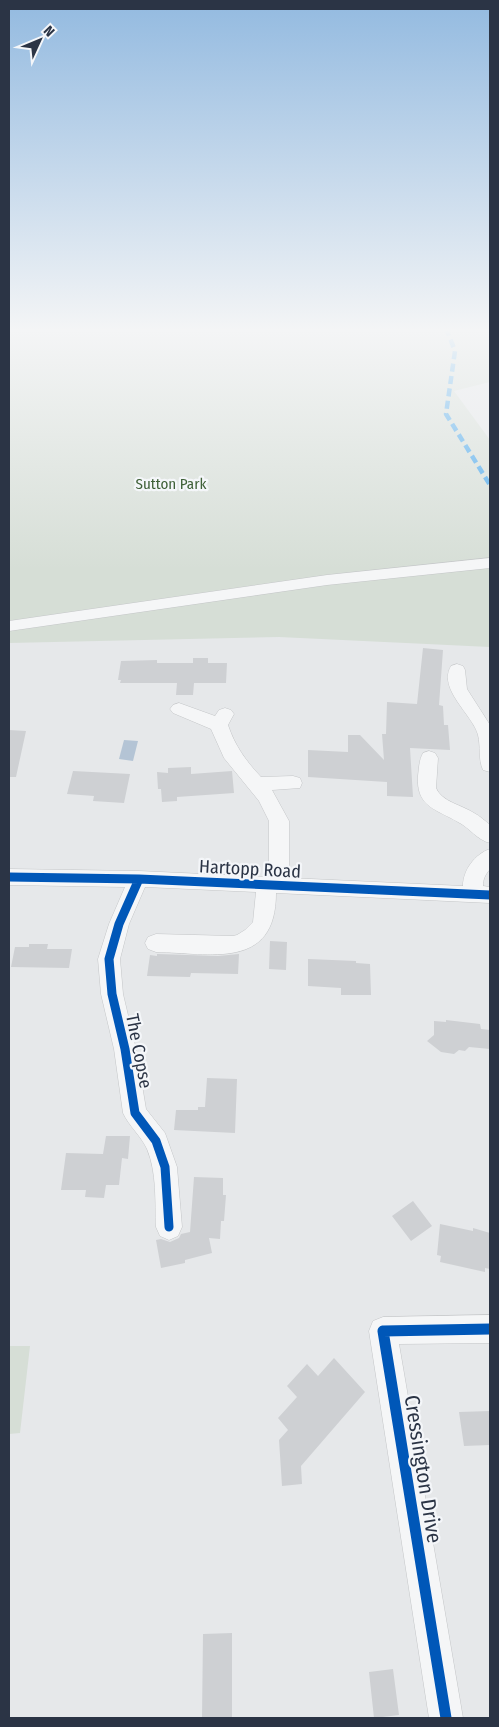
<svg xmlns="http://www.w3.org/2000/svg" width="499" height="1727" font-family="'Fira Sans Condensed',sans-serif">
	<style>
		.green { fill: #d6ded6 }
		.water { fill: #b4c4d5 }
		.building { fill: #ced0d3 }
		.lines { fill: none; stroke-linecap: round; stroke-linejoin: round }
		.minor-casing { stroke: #c4c6c8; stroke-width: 1 }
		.minor { fill: #f5f6f7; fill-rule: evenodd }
		.quiet { stroke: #3ea3ec; stroke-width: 4.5; stroke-dasharray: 8 4.5; stroke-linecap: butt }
		.cycleway-far1-casing { stroke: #f4f6f9; stroke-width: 12 }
		.cycleway-casing { stroke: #f4f6f9; stroke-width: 14 }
		.cycleway-far1 { stroke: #0057b8; stroke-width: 9 }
		.cycleway { stroke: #0057b8; stroke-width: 11 }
		.labels { text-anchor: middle; stroke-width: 4.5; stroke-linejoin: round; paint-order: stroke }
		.far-park-label { font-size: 15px; fill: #3f6138; stroke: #f4f6f9 }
		.street-label { font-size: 18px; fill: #2b3445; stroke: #f4f6f9 }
		.near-street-label { font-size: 21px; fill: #2b3445; stroke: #f4f6f9 }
	</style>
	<rect width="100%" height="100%" fill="#e6e8ea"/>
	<path class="green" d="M9,328H490V382L454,391L490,440V647L279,637L9,643Z
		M9,1346H30L20,1433L9,1434Z"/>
	<path class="water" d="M124,740L138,741L133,761L119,759Z"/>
	<path class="building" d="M423,648L443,650L439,705L443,706L444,725H448L450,750L410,748L413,797L387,796V782L308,777V750L348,752V735H360L384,760L382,734H386L387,702L417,704Z
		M193,658H208V663H227L226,683H194L193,695H176L177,683H120L121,680H118L121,661L157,660V663H193Z
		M9,730L26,731L16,777H9Z
		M191,767V774L232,771L234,793L177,797V801L162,802L161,789H158L157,772L168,773V768Z
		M73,771L130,774L124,803L93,801L94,796L67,794Z
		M270,941L287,942L286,970L269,969Z
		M29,944H48L47,949H72L69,968L11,967L15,947H29Z
		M157,954L218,956L239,954L238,974L191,973L190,977L147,976L150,955L157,956Z
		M308,959L356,961V963L370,964L371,995H341V988L308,986Z
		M446,1020L480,1024L481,1029L490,1030V1049L469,1047L465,1051L459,1050L454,1054L441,1052L427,1041L434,1035V1021L446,1022Z
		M207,1078L237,1079L235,1133L174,1130L176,1110H198V1107H205Z
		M106,1136H130L128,1159L122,1158L119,1185H106L104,1198L85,1197L86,1190H61L66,1153L103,1154Z
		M194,1177L223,1178V1195H226L224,1221H221L220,1239L209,1238L212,1253L185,1260V1263L161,1268L156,1240L161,1239L170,1242L179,1238L181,1234L190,1232Z
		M413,1201L432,1226L411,1241L392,1216Z
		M440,1224L473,1231V1228L490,1233V1269L485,1268V1272L440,1262L441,1256L437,1255Z
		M334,1358L365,1392L301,1466L302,1484L282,1486L279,1440L288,1430L278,1418L297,1397L287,1386L307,1364L318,1376Z
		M490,1411V1445L464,1446L459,1412Z
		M232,1633V1718H202L203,1634Z
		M393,1669L399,1715L374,1718L369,1672Z"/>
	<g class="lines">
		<defs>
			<path id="minor" d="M490,558V568L327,585L9,631V621L327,575Z
				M457,664L463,666L465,670L467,689L490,725V772L483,770C478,759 481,747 478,735C473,715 437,689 451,666Z
				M179,703L215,716L219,710L225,708L231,710L234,714L228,725C235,746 246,761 261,777L293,776L300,778L302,783L300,788L272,790L289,821V878L463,886C463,870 475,854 490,849V869C485,875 483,879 483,886L490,887V903L276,893C276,971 210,953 156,952L148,949L145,943L148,937L156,934L233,936L237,935L245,930L253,922L256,892L145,887L129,924L120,959L123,994L136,1049L146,1109L165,1133L177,1167L182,1227L178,1236L169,1240L160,1236L156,1227C155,1202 157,1173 147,1149C141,1136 129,1126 123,1113L114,1049L101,994L98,959L109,924L125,887L9,885V869L139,871L269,877V821L259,801L224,758L211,729L173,713L170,709L173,705Z
				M429,751L435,753L438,758L436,788C442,802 462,805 474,813C480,816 485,821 490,825V843C477,840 470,828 458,822C436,809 416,807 418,776C419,768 419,760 423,753Z
				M490,1315V1343L399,1344L463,1718H429L369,1331L373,1321L383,1317Z"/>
		</defs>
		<use href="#minor" class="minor-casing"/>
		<use href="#minor" class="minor"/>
		<path class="quiet" d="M446,328L455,351L446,414L490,485"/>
		<defs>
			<path id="cycleway-far1" d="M9,877L139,879L490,895
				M139,879L119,924L109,959L112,994L125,1049L135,1113L156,1141L165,1167L169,1227"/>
			<path id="cycleway" d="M446,1718L383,1331L490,1329"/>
		</defs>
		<use href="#cycleway-far1" class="cycleway-far1-casing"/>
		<use href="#cycleway" class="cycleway-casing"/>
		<use href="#cycleway-far1" class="cycleway-far1"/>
		<use href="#cycleway" class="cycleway"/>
	</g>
	<linearGradient id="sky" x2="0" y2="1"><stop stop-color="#93bae0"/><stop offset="0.58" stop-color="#f4f5f6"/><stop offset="1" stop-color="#f4f5f6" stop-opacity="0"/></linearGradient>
	<rect width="499" height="570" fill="url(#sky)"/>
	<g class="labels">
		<g class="far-park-label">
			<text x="171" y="489">Sutton Park</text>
		</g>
		<g class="street-label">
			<text transform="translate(250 869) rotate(3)" y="6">Hartopp Road</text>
			<text transform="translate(139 1051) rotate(79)" y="6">The Copse</text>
		</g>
		<g class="near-street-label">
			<text transform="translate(423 1469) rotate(81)" y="7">Cressington Drive</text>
		</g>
	</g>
	<rect width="499" height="1727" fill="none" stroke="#2b3445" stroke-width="20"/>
	<g transform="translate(40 40) rotate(46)" stroke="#f4f6f9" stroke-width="4" paint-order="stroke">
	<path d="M0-4L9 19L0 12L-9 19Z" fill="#2b3445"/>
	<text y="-8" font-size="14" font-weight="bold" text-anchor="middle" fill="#2b3445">N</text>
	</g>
</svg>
